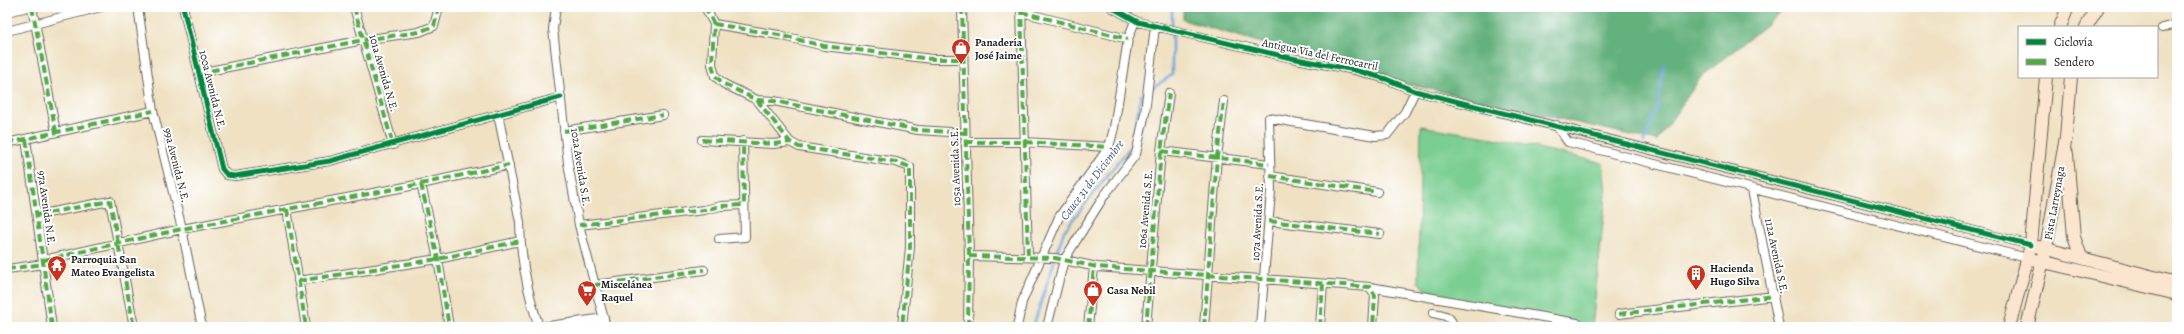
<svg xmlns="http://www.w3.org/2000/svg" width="2184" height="334" font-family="Alegreya,serif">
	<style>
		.green { fill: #7ace91; stroke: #4b7556 }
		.forest { fill: #63b17b; stroke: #40664c }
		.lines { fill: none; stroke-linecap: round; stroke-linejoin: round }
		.stream { stroke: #6ca5db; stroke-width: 2.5 }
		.street-casing { stroke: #666156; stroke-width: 10 }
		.secondary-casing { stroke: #666156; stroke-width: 14 }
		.street { stroke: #fff; stroke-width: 8 }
		.secondary { stroke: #fbe5cf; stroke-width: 12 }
		.quiet { stroke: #52a943; stroke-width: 4; stroke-dasharray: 8 4; stroke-linecap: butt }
		.cycleway-casing { stroke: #fff; stroke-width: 8 }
		.cycleway { stroke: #00873e; stroke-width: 5 }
		.labels { text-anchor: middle; stroke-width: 4; stroke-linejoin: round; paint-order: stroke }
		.poi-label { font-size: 11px; font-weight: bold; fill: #1c1c1c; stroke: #fff; text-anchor: start }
		.street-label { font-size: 11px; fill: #1c1c1c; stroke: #fff }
		.water-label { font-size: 12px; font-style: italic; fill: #44607c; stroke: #fff }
	</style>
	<rect width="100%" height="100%" fill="#fff"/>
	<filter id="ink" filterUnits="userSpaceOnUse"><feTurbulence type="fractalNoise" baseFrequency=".025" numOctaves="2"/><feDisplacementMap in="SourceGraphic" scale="8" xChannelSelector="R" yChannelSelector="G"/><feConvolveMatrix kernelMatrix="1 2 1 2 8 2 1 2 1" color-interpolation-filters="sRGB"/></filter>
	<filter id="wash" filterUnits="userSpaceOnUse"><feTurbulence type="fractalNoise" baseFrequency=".012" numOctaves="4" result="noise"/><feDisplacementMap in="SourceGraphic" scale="16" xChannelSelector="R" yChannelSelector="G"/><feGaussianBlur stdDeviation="0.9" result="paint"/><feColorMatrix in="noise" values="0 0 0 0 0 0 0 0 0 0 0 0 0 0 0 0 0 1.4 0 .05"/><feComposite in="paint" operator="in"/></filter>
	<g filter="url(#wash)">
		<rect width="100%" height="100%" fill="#efe1c2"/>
		<path class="green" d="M1421,126L1499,139L1603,163L1606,194L1592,327H1580L1433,298L1418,282Z"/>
		<path class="forest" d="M1253,7H1788L1701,77L1657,141L1386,79L1183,20V8L1227,11Z"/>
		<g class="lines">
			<path class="stream" d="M1151,89L1172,75V7
				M1644,143L1657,107L1664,65
				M1033,327L1064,231L1132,144L1141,95L1145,93"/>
		</g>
	</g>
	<g filter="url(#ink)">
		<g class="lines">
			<defs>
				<path id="street" d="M32,7L56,132
					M138,7L153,111L182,229L202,327
					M183,7L222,169L227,175L235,176L330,161L561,97
					M354,7L393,145
					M556,7L553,29L568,163L579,225L606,327
					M705,7L714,24L712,64L715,76L724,84L757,100L790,142L799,147L896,162L910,167V247L902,327
					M962,7L969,256L968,327
					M1021,7L1028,257
					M1111,7L1138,22L1291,58L1355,70L1386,79L1415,91L2031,245
					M7,12L28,7
					M1021,12L1128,39
					M714,24L779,35L824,46L932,59H963
					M2162,28L2177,24
					M7,31L101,7
					M199,73L363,40L419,32L434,26L439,7
					M757,100L774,101L918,130L965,133
					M498,114L520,222C520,257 528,294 539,327
					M1556,125L1568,142L2027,258
					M564,131L663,115
					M26,139L52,327
					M702,140L773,144L790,142
					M965,142H1024L1109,147
					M7,143L153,111
					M1161,151L1269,164
					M1270,176L1377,192
					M421,184L438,259L449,327
					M1752,190L1779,327
					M287,209L306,327
					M37,215L110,201L134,327
					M1269,221L1380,234
					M579,225L704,210L721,206L744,205
					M719,239L745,237L743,141
					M969,256L1055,258L1097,267L1370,287L1375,295L1373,327
					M44,260L182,229L421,184L509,165
					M7,269L44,264
					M298,281L438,259L520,241
					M595,285L704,270
					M1370,287L1577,323L1580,327
					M1433,313C1442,315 1452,315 1453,327
					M1619,314L1774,296
					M542,327L604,318
					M1017,327L1022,302L1059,217L1109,147L1114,128L1128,39L1135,21
					M1047,327L1064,260L1104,196L1136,154L1145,113L1155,26
					M1088,327L1094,267
					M1146,327L1161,151L1169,93
					M1204,327L1217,157L1224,101
					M1260,327L1271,191L1269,118L1375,136L1387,135L1405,112L1415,91
					M1320,327L1323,284"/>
				<path id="secondary" d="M2060,27L2068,7
					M2086,27L2098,7
					M2067,154L2074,237L2081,257
					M2039,247L2177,283
					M2036,260L2177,294
					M2009,327L2031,245L2046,77
					M2027,327L2046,248L2066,137L2071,77"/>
			</defs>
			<use href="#street" class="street-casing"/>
			<use href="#secondary" class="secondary-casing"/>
			<use href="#street" class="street"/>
			<use href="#secondary" class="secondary"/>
			<path class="quiet" d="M32,7L56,132
				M354,7L393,145
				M705,7L714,24L712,64L715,76L724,84L757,100L790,142L799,147L896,162L910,167V247L902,327
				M962,7L969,256L968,327
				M1021,7L1028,257
				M1021,12L1128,39
				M714,24L779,35L824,46L932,59H963
				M199,73L363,40L419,32L434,26L439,7
				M757,100L774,101L918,130L965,133
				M564,131L663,115
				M26,139L52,327
				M702,140L773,144L790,142
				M965,142H1024L1109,147
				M7,143L153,111
				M1161,151L1269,164
				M1270,176L1377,192
				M421,184L438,259L449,327
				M287,209L306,327
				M37,215L110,201L134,327
				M1269,221L1380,234
				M579,225L704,210L721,206L744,205L743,141
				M969,256L1055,258L1097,267L1370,287L1375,295L1373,327
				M44,260L182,229L421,184L509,165
				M7,269L44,264
				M298,281L438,259L520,241
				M595,285L704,270
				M1619,314L1774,296
				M1088,327L1094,267
				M1146,327L1161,151L1169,93
				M1204,327L1217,157L1224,101
				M1320,327L1323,284"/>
			<defs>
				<path id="cycleway" d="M183,7L222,169L227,175L235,176L330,161L561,97
					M1111,7L1138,22L1291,58L1355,70L1386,79L1415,91L2031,245"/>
			</defs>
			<use href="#cycleway" class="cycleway-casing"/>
			<use href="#cycleway" class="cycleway"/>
		</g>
	</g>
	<defs>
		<symbol id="shop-pin" viewBox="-11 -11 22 30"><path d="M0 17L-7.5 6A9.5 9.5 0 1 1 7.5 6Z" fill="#c8321e" stroke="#fff"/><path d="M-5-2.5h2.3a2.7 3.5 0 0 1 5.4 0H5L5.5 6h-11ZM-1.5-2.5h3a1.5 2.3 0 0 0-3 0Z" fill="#fff"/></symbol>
		<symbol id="temple-pin" viewBox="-11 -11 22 30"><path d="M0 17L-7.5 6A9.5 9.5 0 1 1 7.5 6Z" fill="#c8321e" stroke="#fff"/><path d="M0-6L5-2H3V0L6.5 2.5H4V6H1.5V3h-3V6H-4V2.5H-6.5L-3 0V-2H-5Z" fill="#fff"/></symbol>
		<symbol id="building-pin" viewBox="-11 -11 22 30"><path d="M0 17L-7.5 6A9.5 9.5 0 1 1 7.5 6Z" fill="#c8321e" stroke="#fff"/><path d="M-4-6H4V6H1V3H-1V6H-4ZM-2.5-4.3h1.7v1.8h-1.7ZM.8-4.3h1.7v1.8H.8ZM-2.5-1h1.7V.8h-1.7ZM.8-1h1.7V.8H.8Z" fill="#fff"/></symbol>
		<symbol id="supermarket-pin" viewBox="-11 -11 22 30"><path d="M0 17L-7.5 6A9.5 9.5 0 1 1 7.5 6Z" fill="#c8321e" stroke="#fff"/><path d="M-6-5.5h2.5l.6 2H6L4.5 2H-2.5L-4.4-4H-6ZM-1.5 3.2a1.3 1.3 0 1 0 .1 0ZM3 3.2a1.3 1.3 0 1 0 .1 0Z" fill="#fff"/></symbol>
	</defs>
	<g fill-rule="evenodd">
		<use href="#shop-pin" x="950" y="37" width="22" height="30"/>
		<use href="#temple-pin" x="46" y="254" width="22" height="30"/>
		<use href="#building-pin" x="1685" y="263" width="22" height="30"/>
		<use href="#supermarket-pin" x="576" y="279" width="22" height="30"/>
		<use href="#shop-pin" x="1082" y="279" width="22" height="30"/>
	</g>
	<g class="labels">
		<g class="poi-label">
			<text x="975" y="46">Panadería<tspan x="975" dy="13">José Jaime</tspan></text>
			<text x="71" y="263">Parroquia San<tspan x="71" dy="13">Mateo Evangelista</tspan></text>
			<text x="1710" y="272">Hacienda<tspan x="1710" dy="13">Hugo Silva</tspan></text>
			<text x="601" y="288">Miscelánea<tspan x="601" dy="13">Raquel</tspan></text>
			<text x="1107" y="294">Casa Nebil</text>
		</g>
		<g class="street-label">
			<text transform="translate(1320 54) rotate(12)" y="4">Antigua Vía del Ferrocarril</text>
			<text transform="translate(384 73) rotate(74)" y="4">101a Avenida N.E.</text>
			<text transform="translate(213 90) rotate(76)" y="4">100a Avenida N.E.</text>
			<text transform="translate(177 165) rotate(76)" y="4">99a Avenida N.E.</text>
			<text transform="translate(581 167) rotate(81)" y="4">102a Avenida S.E.</text>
			<text transform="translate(955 167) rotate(-92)" y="4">105a Avenida S.E.</text>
			<text transform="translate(2054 203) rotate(-80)" y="4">Pista Larreynaga</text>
			<text transform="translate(47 208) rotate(82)" y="4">97a Avenida N.E.</text>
			<text transform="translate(1145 209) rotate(-85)" y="4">106a Avenida S.E.</text>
			<text transform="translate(1257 222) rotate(-87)" y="4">107a Avenida S.E.</text>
			<text transform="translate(1777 256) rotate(78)" y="4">112a Avenida S.E.</text>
		</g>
		<g class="water-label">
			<text transform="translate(1092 180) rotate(-53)" y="4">Cauce 31 de Diciembre</text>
		</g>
	</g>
	<rect width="2184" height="334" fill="none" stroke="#fff" stroke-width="24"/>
	<rect x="2018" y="26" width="140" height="52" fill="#ffffff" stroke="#a4a4a4"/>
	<rect x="2026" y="39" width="20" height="6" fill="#00873e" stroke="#a4a4a4"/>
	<text x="2054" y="46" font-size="12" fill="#1c1c1c">Ciclovía</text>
	<rect x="2026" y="59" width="20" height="6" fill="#52a943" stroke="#a4a4a4"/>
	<text x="2054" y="66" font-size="12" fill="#1c1c1c">Sendero</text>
</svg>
